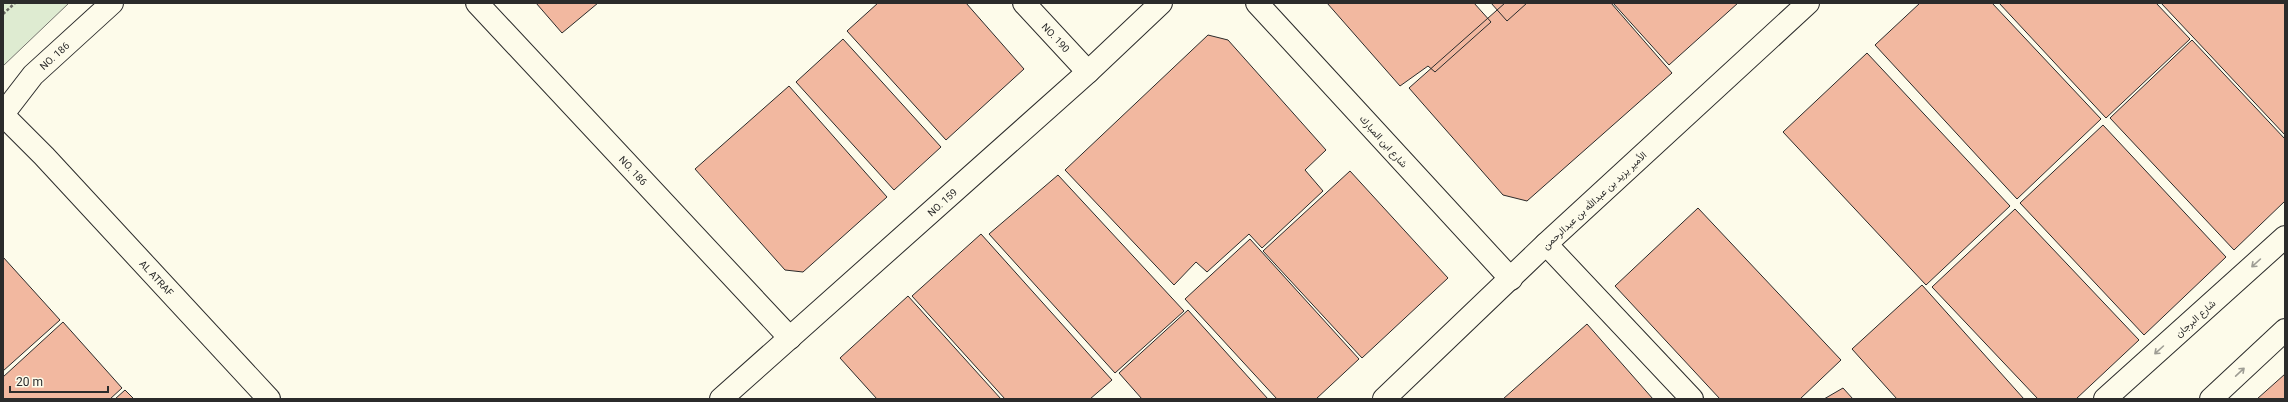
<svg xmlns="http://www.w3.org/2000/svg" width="2288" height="402" font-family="Roboto,Vazirmatn,sans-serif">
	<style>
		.green { fill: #deebd1; stroke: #74746e }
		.building { fill: #f2b8a0; stroke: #2b2b2b }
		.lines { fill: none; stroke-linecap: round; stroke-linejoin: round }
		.minor-casing { stroke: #2b2b2b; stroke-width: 24 }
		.path { stroke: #6a6964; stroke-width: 2.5; stroke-dasharray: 3 2; stroke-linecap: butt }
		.minor { stroke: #fdfbea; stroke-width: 22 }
		.oneway { stroke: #9e9d94 }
		.labels { text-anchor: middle; stroke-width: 3; stroke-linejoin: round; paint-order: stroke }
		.street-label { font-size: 10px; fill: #2b2b2b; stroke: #fdfbea }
	</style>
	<rect width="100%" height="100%" fill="#fdfbea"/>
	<path class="green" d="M3,3H69L3,66Z"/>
	<path class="building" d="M536,3H598L562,33Z
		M878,3H966L1024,69L946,140L847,31Z
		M1327,3H1474L1491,22L1435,72L1428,66L1400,86Z
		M1491,3H1527L1507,21Z
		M1505,3H1611L1672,73L1527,201L1503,195L1409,88Z
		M1613,3H1738L1669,65Z
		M1920,3H1992L2101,119L2017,199L1875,45Z
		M1999,3H2156L2190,39L2106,118Z
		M2161,3H2285V135Z
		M1208,35L1228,40L1326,150L1305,170L1323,191L1262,248L1249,234L1207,272L1196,262L1174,285L1065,170Z
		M843,39L941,147L894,190L796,82Z
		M2192,40L2285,139V201L2234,250L2110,118Z
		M1867,53L2010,206L1926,285L1783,132Z
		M789,86L887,197L803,272L785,270L695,169Z
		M2103,125L2226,257L2144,335L2020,203Z
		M1350,171L1448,278L1362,358L1263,251Z
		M1058,175L1184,311L1115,373L989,234Z
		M1698,208L1841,360L1800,399H1720L1615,286Z
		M2015,209L2139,340L2076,399H2038L1932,287Z
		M981,234L1112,380L1090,399H1005L912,296Z
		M1250,239L1359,359L1316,399H1277L1185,299Z
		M3,257L60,320L3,371Z
		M1922,285L2024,399H1897L1852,349Z
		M908,296L1001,399H877L840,358Z
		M1188,310L1268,399H1142L1119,373Z
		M63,322L122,388L110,399H3V377Z
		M1587,324L1653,399H1503Z
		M2285,374V399H2257Z
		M1843,388L1853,399H1824Z
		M125,390L134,399H115Z"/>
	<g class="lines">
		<defs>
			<g id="minor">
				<path id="s1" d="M477,3L790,338"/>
				<path id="s2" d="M1024,3L1088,72"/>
				<path d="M1257,3L1511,279"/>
				<path id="s3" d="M3,114L33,75L112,3"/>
				<path id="s4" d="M3,115L44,156L269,399"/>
				<path d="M1546,244L1692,399"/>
				<path id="s5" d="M721,399L1088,72L1161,3"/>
				<path d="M1384,399L1546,244L1808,3"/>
				<path d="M2105,399L2285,237"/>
				<path d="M2211,399L2285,330"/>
			</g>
		</defs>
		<use href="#minor" class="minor-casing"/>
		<path class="path" d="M3,14L15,3"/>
		<use href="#minor" class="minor"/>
	</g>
	<defs><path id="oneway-shaft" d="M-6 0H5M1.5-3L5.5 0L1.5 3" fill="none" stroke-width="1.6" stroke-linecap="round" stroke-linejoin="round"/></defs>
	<g class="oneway">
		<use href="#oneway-shaft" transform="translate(2256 263) rotate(138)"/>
		<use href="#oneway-shaft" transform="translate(2159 350) rotate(138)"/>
		<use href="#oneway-shaft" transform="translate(2240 372) rotate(-43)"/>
	</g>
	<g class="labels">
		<g class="street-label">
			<text dy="4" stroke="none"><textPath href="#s2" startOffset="47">NO. 190</textPath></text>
			<text dy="4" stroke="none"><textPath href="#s3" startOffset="78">NO. 186</textPath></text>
			<text transform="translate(1384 141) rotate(48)" y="4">شارع ابن المبارك</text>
			<text dy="4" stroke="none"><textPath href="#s1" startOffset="229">NO. 186</textPath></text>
			<text transform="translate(1594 200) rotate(-43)" y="4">الأمير يزيد بن عبدالله بن عبدالرحمن</text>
			<text dy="4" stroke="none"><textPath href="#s5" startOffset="296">NO. 159</textPath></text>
			<text dy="4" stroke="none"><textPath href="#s4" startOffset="224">AL ATRAF</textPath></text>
			<text transform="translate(2195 318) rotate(-42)" y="4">شارع البرجان</text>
		</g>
	</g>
	<rect width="2288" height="402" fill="none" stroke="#2b2b2b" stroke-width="8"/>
	<path d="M10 386v6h98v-6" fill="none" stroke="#2b2b2b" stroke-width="2"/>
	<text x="16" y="386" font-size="12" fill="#2b2b2b" stroke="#fdfbea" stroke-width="3" paint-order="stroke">20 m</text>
</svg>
